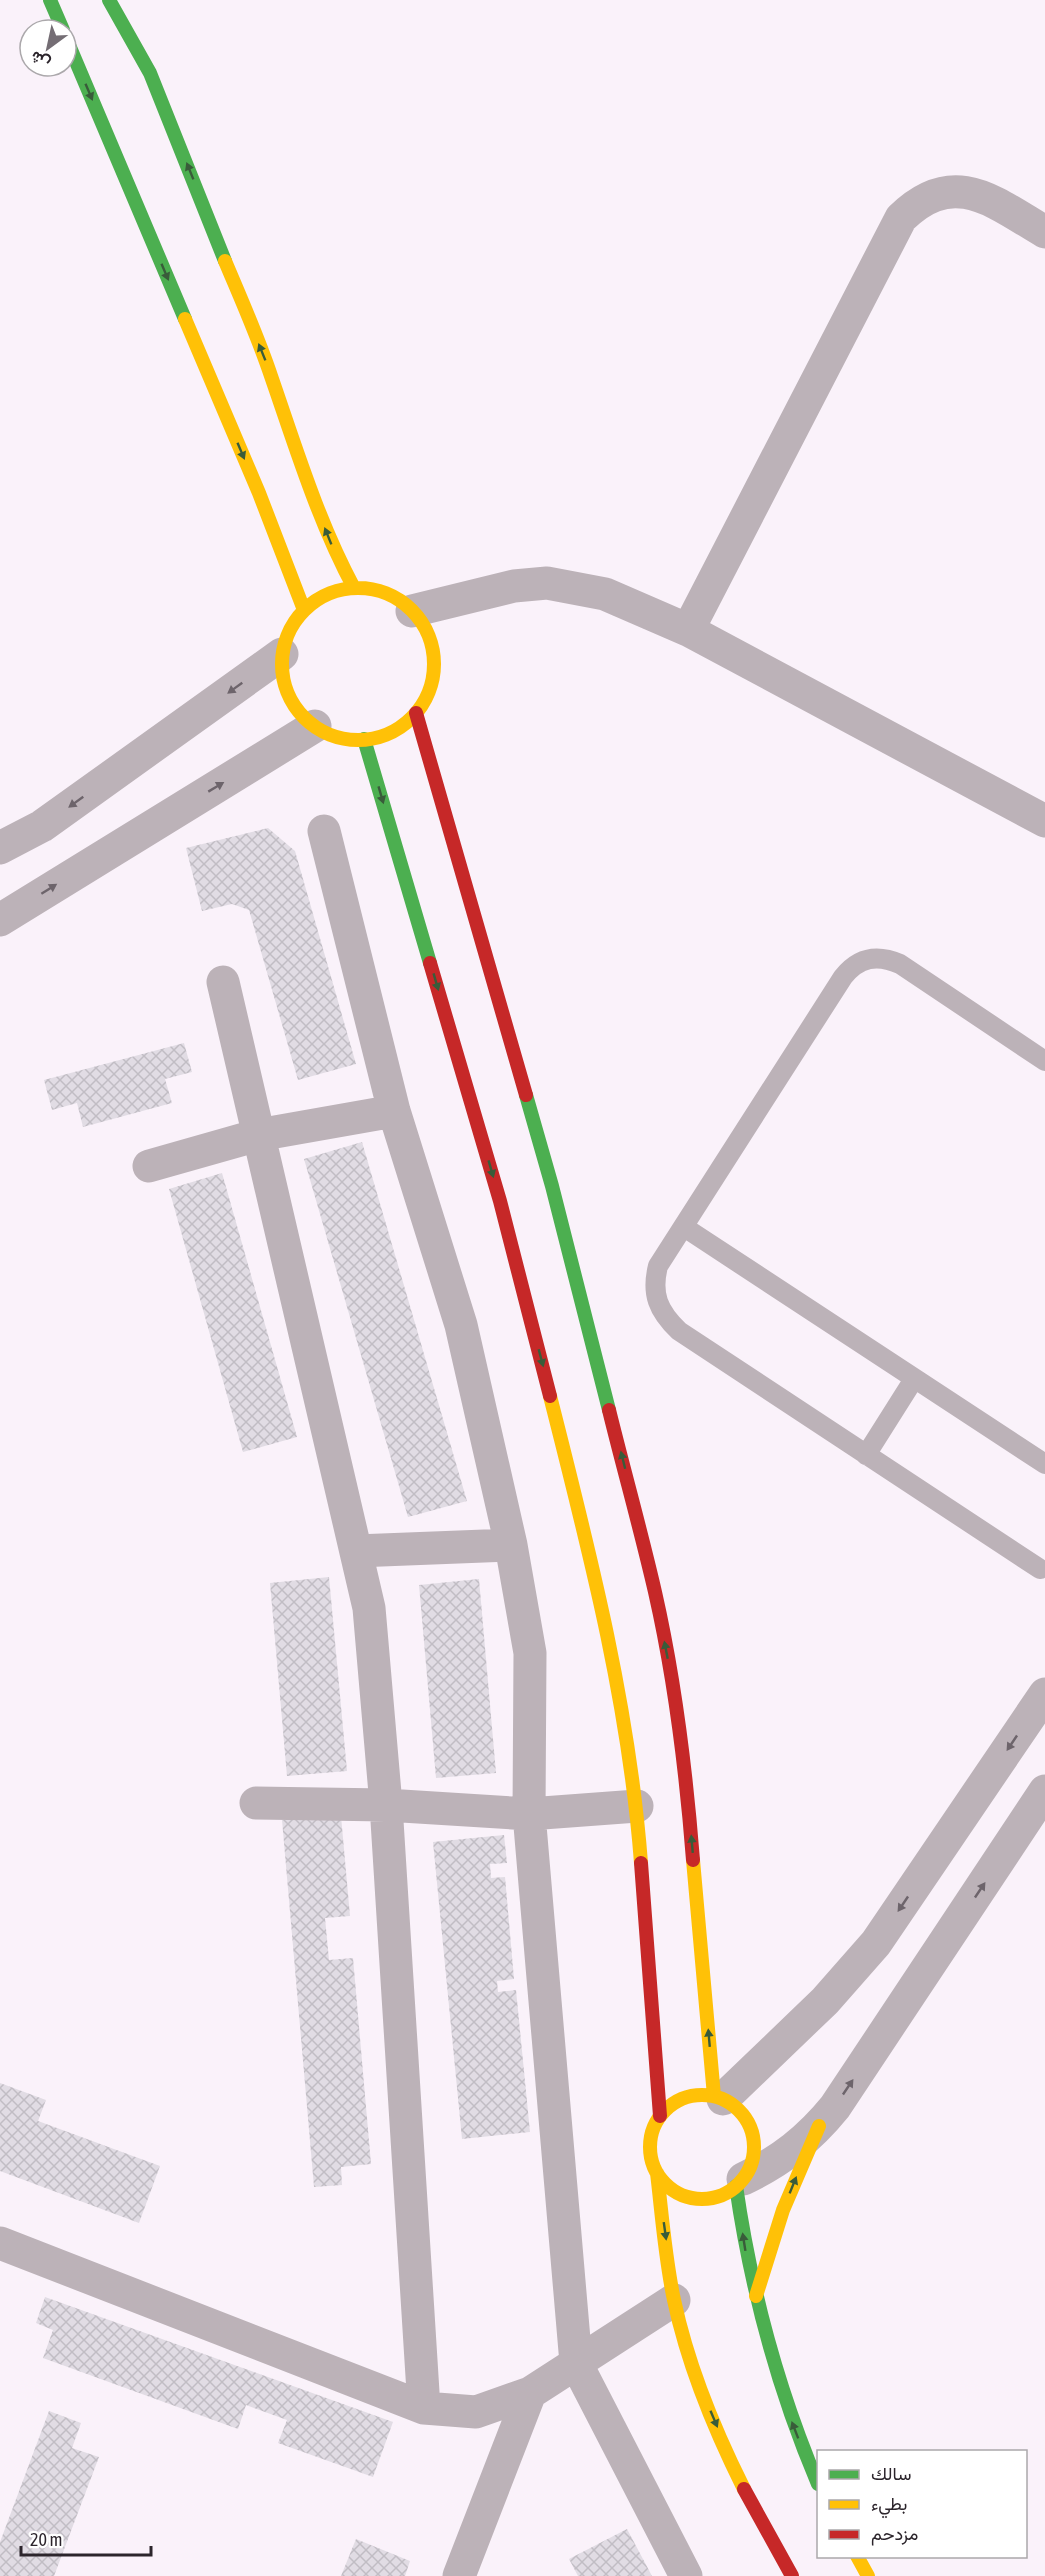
<svg xmlns="http://www.w3.org/2000/svg" width="1045" height="2576" font-family="'Asap Condensed',Vazirmatn,sans-serif">
	<style>
		.building { fill: url(#building-cross-hatch) }
		.lines { fill: none; stroke-linecap: round; stroke-linejoin: round }
		.lane { stroke: #bcb2b8; stroke-width: 20 }
		.street { stroke: #bcb2b8; stroke-width: 33 }
		.fast { stroke: #4caf50; stroke-width: 14 }
		.slow { stroke: #ffc107; stroke-width: 14 }
		.jam { stroke: #c62828; stroke-width: 14 }
		.oneway { fill: #395c3a }
		.oneway2 { fill: #6d646b }
	</style>
	<defs>
		<pattern id="building-cross-hatch" width="8" height="8" patternUnits="userSpaceOnUse" patternTransform="scale(1.5)"><rect width="8" height="8" fill="#e1dce4"/><path d="M0 0l8 8M0 8l8-8" fill="none" stroke="#c1bdc4"/></pattern>
	</defs>
	<rect width="100%" height="100%" fill="#faf2fa"/>
	<path class="building" d="M268,828L295,851L356,1064L298,1080L249,910L232,904L202,911L186,848Z
		M184,1043L192,1072L165,1079L172,1103L83,1127L77,1103L52,1110L44,1080Z
		M362,1142L467,1501L408,1517L304,1159Z
		M222,1173L297,1437L243,1452L169,1189Z
		M329,1577L347,1771L287,1776L270,1583Z
		M479,1579L496,1773L436,1778L419,1585Z
		M341,1816L350,1916L325,1918L329,1960L353,1958L371,2164L341,2167L342,2185L314,2187L282,1820Z
		M504,1835L507,1863L490,1864L491,1878L505,1877L514,1979L497,1981L498,1992L516,1990L530,2132L462,2139L433,1842Z
		M0,2083L46,2100L38,2121L160,2166L139,2223L0,2171Z
		M45,2297L393,2422L373,2477L278,2443L287,2420L246,2405L238,2429L43,2358L53,2330L36,2323Z
		M49,2411L81,2423L72,2448L99,2457L54,2576H0V2542Z
		M627,2529L652,2576H578L569,2559Z
		M356,2539L410,2561L405,2576H341Z"/>
	<g class="lines">
		<path class="lane" d="M684,1227L1045,1464
			M866,1455L914,1379
			M1040,1569L679,1331C658,1311 651,1294 658,1266L843,977C859,957 877,954 900,964L1045,1061"/>
		<path class="street" d="M412,611L514,586L547,583L605,594L688,630L1045,821
			M688,630L901,218C954,166 994,202 1045,232
			M324,831L394,1111L461,1325L511,1545L530,1653L529,1814L576,2363L686,2576
			M0,848L42,826L282,654
			M0,920L315,726
			M223,982L369,1608L386,1805L424,2408
			M149,1166L258,1135L394,1111
			M356,1551L511,1545
			M256,1803L386,1805L529,1814L637,1806
			M723,2099L825,2001L876,1943L1045,1694
			M743,2179C781,2161 809,2139 835,2107L1045,1791
			M0,2243L424,2408L476,2412L530,2393L674,2300
			M459,2576L530,2393"/>
		<path class="fast" d="M50,0L63,30
			M109,0L150,73L225,261
			M66,38L185,319
			M364,739L430,963
			M526,1095L552,1186L609,1410
			M736,2186C751,2290 777,2387 818,2484"/>
		<path class="slow" d="M225,261C241,299 258,337 271,376C296,448 318,521 354,588
			M185,319L259,493L304,610
			M282 664a76 76 0 1 1 152 0a76 76 0 1 1-152 0Z
			M550,1396C589,1550 629,1704 641,1863
			M693,1860L714,2096
			M650 2147a52 52 0 1 1 104 0a52 52 0 1 1-104 0Z
			M657,2173C662,2215 665,2258 674,2300C688,2366 714,2429 744,2489
			M756,2296L783,2210L819,2126
			M857,2556L868,2576"/>
		<path class="jam" d="M416,713L526,1095
			M430,963L500,1201L550,1396
			M609,1410C624,1471 641,1531 655,1592C675,1680 686,1770 693,1860
			M641,1863L660,2116
			M744,2489L792,2576"/>
	</g>
	<defs><path id="oneway-solid" d="M-6-.8H1V-3.2L6.5 0L1 3.2V.8H-6Z" transform="scale(1.5)"/></defs>
	<g class="oneway">
		<use href="#oneway-solid" transform="translate(89 92) rotate(67)"/>
		<use href="#oneway-solid" transform="translate(190 171) rotate(-112)"/>
		<use href="#oneway-solid" transform="translate(165 272) rotate(67)"/>
		<use href="#oneway-solid" transform="translate(262 352) rotate(-112)"/>
		<use href="#oneway-solid" transform="translate(241 451) rotate(67)"/>
		<use href="#oneway-solid" transform="translate(328 536) rotate(-112)"/>
		<use href="#oneway-solid" transform="translate(381 795) rotate(74)"/>
		<use href="#oneway-solid" transform="translate(436 982) rotate(74)"/>
		<use href="#oneway-solid" transform="translate(491 1169) rotate(74)"/>
		<use href="#oneway-solid" transform="translate(541 1358) rotate(75)"/>
		<use href="#oneway-solid" transform="translate(623 1460) rotate(-104)"/>
		<use href="#oneway-solid" transform="translate(666 1650) rotate(-101)"/>
		<use href="#oneway-solid" transform="translate(692 1844) rotate(-95)"/>
		<use href="#oneway-solid" transform="translate(709 2038) rotate(-95)"/>
		<use href="#oneway-solid" transform="translate(793 2185) rotate(-68)"/>
		<use href="#oneway-solid" transform="translate(665 2231) rotate(82)"/>
		<use href="#oneway-solid" transform="translate(744 2242) rotate(-99)"/>
		<use href="#oneway-solid" transform="translate(714 2419) rotate(67)"/>
		<use href="#oneway-solid" transform="translate(795 2430) rotate(-111)"/>
	</g>
	<g class="oneway2">
		<use href="#oneway-solid" transform="translate(235 688) rotate(144)"/>
		<use href="#oneway-solid" transform="translate(216 787) rotate(-31)"/>
		<use href="#oneway-solid" transform="translate(76 802) rotate(144)"/>
		<use href="#oneway-solid" transform="translate(49 889) rotate(-32)"/>
		<use href="#oneway-solid" transform="translate(1012 1743) rotate(124)"/>
		<use href="#oneway-solid" transform="translate(980 1890) rotate(-56)"/>
		<use href="#oneway-solid" transform="translate(903 1904) rotate(124)"/>
		<use href="#oneway-solid" transform="translate(848 2087) rotate(-56)"/>
	</g>
	<rect x="817" y="2450" width="210" height="108" fill="#ffffff" stroke="#aba8ab" stroke-width="1.5"/>
	<rect x="829" y="2470" width="30" height="9" fill="#4caf50" stroke="#aba8ab" stroke-width="1.5"/>
	<text x="871" y="2480" font-size="18" fill="#2c252c">سالك</text>
	<rect x="829" y="2500" width="30" height="9" fill="#ffc107" stroke="#aba8ab" stroke-width="1.5"/>
	<text x="871" y="2510" font-size="18" fill="#2c252c">بطيء</text>
	<rect x="829" y="2530" width="30" height="9" fill="#c62828" stroke="#aba8ab" stroke-width="1.5"/>
	<text x="871" y="2540" font-size="18" fill="#2c252c">مزدحم</text>
	<g transform="translate(48 48) rotate(213)"><circle r="28" fill="#ffffff" stroke="#aba8ab" stroke-width="1.5"/>
	<path d="M0-4.5L10 22L0 15L-10 22Z" fill="#746d74"/>
	<text y="-9" font-size="16" font-weight="bold" text-anchor="middle" fill="#2c252c">ش</text>
	</g>
	<path d="M21 2546v9h130v-9" fill="none" stroke="#2c252c" stroke-width="3"/>
	<text x="30" y="2546" font-size="18" fill="#2c252c" stroke="#ffffff" stroke-width="4.5" paint-order="stroke">20 m</text>
</svg>
